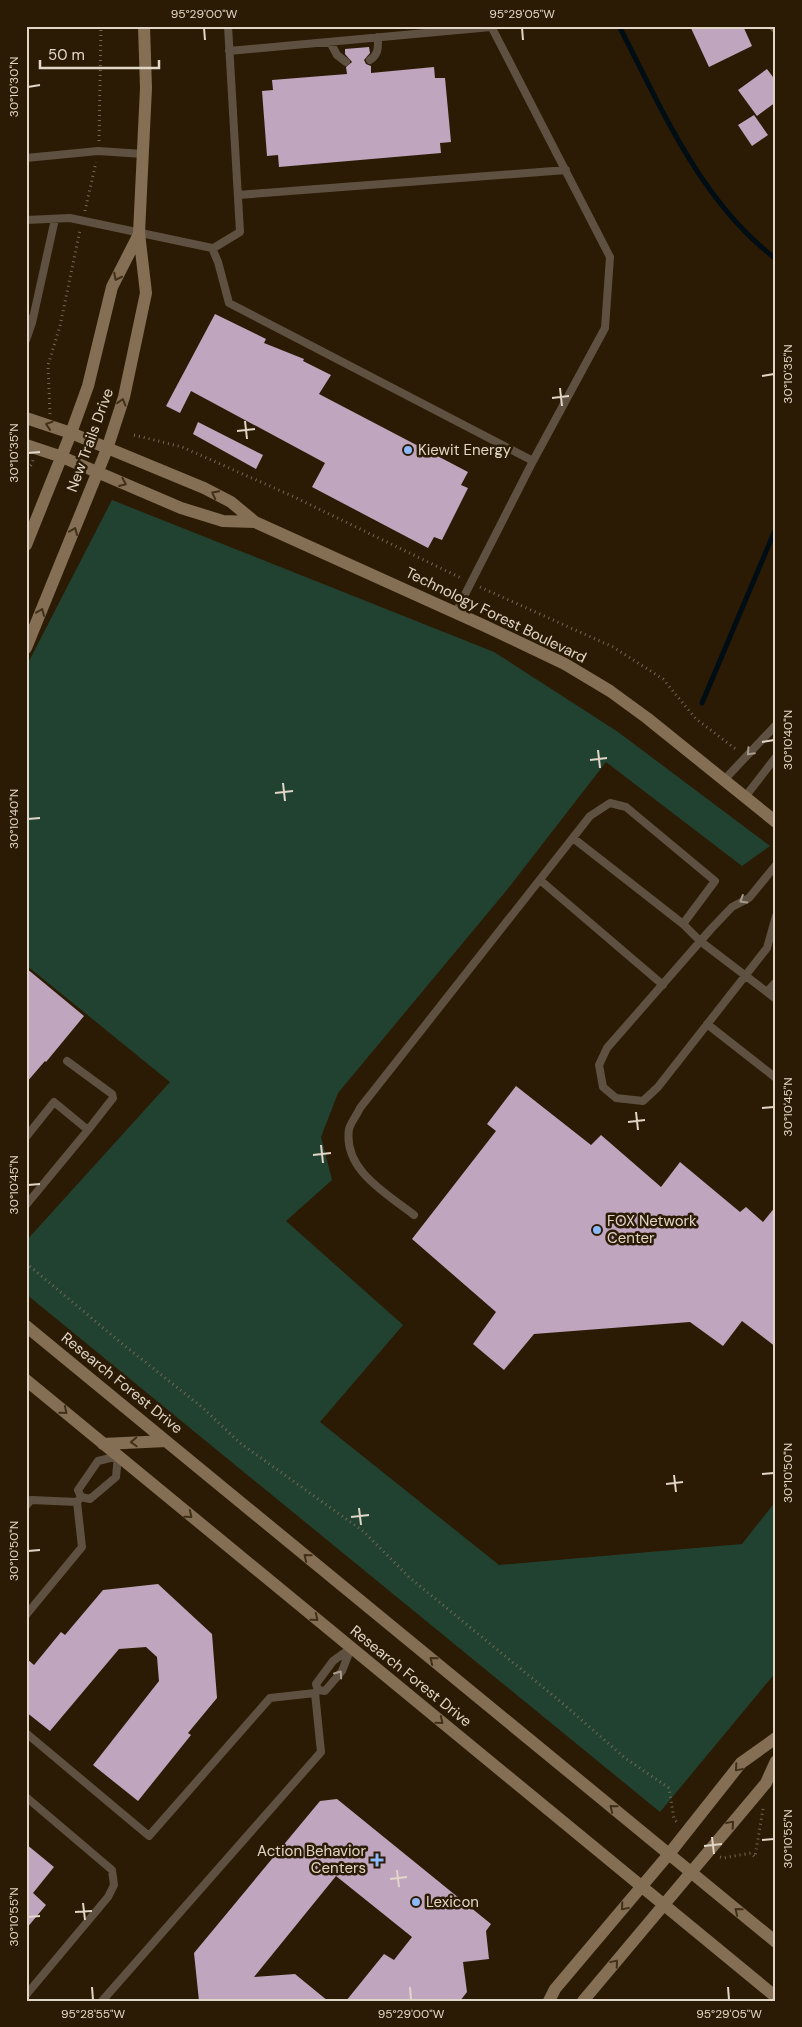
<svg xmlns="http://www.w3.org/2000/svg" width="802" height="2027" font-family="'DM Sans',sans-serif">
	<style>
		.green { fill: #224231 }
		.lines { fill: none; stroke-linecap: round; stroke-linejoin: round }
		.stream { stroke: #000d14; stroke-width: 5 }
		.building { fill: #bfa5be }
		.path { stroke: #756754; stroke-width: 3; stroke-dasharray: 1 4; stroke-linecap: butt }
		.lane { stroke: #5f5141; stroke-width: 8 }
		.street { stroke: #5f5141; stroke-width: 12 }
		.secondary { stroke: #846e54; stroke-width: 12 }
		.oneway { stroke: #413018 }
		.oneway2 { stroke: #a69a8b }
		.ticks { fill: none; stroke: #e1d6c8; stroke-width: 2 }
		.poi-dot { fill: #8cb9fc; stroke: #2b1b04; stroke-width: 2 }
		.labels { text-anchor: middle; stroke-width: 5; stroke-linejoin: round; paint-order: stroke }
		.street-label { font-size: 15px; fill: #e1d6c8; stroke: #2b1b04 }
		.poi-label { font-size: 15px; fill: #e1d6c8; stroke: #2b1b04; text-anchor: start }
		.neatline { fill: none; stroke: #e1d6c8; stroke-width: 2 }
		.ticks-label { font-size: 12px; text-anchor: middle; fill: #e1d6c8 }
	</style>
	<rect width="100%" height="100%" fill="#2b1b04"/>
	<path class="green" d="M112,500L494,652L618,732L770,846L742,866L606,762L506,891L338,1093L321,1137L332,1180L286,1221L403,1325L320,1422L499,1565L742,1544L776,1501V1672L660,1812L26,1294V1241L170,1082L26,965V667Z"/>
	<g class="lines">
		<path class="stream" d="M619,26C662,109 700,201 776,259
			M702,703L776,528"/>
	</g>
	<path class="building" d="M690,26H743L752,46L709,67Z
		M369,47L370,53L364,60L366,64L371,66V73L434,67L435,78H445L451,142L440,143L441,153L279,167L278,155L267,156L262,91L273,90L272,80L347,74L346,67L352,62L345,54V49Z
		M767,69L776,81V102L757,116L738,90Z
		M754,115L768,135L752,146L738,125Z
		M215,314L266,339L264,343L304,359L303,361L331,375L319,394L468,472L461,485L468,488L442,540L434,537L428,548L312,487L325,463L191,391L180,413L166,406Z
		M198,422L263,455L256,469L193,434Z
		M26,968L84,1016L46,1062L45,1061L26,1083Z
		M516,1086L591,1145L601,1135L661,1187L680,1162L740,1212L746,1207L763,1222L776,1206V1347L742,1321L723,1346L690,1322L534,1334L504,1370L473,1344L496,1312L412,1239L496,1131L487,1124Z
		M158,1584L212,1634L217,1698L188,1733L191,1735L138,1801L93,1765L159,1681L157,1657L146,1647L119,1649L50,1731L26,1712V1658L34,1665L61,1632L65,1635L103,1590Z
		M337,1799L491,1924L486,1931L489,1959L463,1962L467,1992L460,2001H346L384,1954L394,1960L412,1937L336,1876L254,1977L295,1974L328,2001H199L194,1953L320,1801Z
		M26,1844L54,1867L33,1893L46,1905L26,1929Z"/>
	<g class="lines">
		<path class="path" d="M99,141L101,26
			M85,211L96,162
			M50,414L48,365L60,326L80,230
			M134,435L182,447L290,495L461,578
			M26,468L31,465L33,460
			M480,587L613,647L663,679L696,719L737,750
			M26,1263L120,1342L203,1408L240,1443L363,1531L410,1578L561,1702L625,1758L669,1788L674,1819L677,1822
			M720,1857L723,1858L751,1853L755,1857L763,1809"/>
		<path class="lane" d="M330,42L337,55L346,62
			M229,51L491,27
			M370,60C379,54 378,47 378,37
			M26,158L98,151L143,154
			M238,195L566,170
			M26,220L70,218L212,248L218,262L229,303L533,461
			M212,249L240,232L228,26
			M26,317L32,323L26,340
			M32,323L55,219
			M456,612L533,461L605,328L610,257L491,26
			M724,780L776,725
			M745,797L776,757
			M573,838L683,924
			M776,865L749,898L732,907L711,929L607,1048L599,1065L603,1087L616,1098L643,1101L658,1087L767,948L776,916
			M540,880L663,985
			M767,992L776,982
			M707,1024L776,1078
			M67,1061L112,1094L113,1098L88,1130
			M26,1137L54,1102L88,1130L26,1205
			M414,1215C386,1193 343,1170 349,1129C351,1122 357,1115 360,1108L590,816L610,803L626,807L715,881L683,924L700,941L776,999
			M118,1456L116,1477L90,1499L81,1497L78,1490L98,1461Z
			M26,1506L31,1500L77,1502
			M26,1615L82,1547L77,1502L81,1497
			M318,1690L325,1691L342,1671L351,1648
			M318,1690L316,1684L333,1661L351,1648
			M26,1733L149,1836L270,1698L315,1693L318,1690
			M26,1797L112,1870L114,1885L108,1897L26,1995
			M102,2001L321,1752L315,1693"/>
		<path class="street" d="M775,26L776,27"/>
		<path class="secondary" d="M26,418L71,433L204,488L231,502L255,522L485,626L565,664L610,691L647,718L776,822
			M26,445L62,457L181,508L223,521L255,522
			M26,545L71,433L88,386L112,287L139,234
			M26,648L107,449L124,397L146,293L139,233L146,88L144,26
			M26,1326L776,1942
			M26,1380L776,1997
			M103,1444L166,1441
			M549,2001L555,1989L669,1854L741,1763L776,1738
			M583,2001L766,1783L776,1761"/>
	</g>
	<defs><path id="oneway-chevron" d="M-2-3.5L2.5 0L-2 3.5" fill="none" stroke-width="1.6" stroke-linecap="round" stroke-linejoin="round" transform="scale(1.25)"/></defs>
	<g class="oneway">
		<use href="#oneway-chevron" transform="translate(117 277) rotate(117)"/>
		<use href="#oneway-chevron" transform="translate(122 402) rotate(-73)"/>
		<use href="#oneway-chevron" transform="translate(49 425) rotate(-162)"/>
		<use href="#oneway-chevron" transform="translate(123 483) rotate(23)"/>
		<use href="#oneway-chevron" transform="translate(215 494) rotate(-153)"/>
		<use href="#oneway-chevron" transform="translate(74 531) rotate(-68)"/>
		<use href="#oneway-chevron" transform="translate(41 612) rotate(-68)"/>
		<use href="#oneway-chevron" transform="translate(64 1411) rotate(40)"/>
		<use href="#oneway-chevron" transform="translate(134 1442) rotate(178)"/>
		<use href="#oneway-chevron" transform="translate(189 1515) rotate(39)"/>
		<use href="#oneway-chevron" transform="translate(307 1557) rotate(-141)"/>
		<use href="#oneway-chevron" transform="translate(315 1618) rotate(39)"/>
		<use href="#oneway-chevron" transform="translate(433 1660) rotate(-141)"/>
		<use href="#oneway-chevron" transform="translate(440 1721) rotate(39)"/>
		<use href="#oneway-chevron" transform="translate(738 1768) rotate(131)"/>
		<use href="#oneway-chevron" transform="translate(613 1808) rotate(-141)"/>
		<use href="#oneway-chevron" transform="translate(731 1824) rotate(-49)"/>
		<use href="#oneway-chevron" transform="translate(624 1907) rotate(130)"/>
		<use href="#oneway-chevron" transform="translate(738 1911) rotate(-141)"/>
		<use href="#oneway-chevron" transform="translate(615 1963) rotate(-50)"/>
	</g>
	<g class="oneway2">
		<use href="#oneway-chevron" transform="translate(750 752) rotate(133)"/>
		<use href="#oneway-chevron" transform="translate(743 900) rotate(149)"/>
		<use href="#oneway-chevron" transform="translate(339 1674) rotate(-55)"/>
	</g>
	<path class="ticks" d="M204,28L205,40M522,28L523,40M28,87L40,85M762,376L774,374M560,388L562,406M552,398L569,396M245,421L247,439M237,431L255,429M28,453L40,452M762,742L774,740M598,750L600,768M590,760L607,758M283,783L285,801M275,793L293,791M28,819L40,818M762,1108L774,1107M636,1112L638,1130M628,1122L645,1120M321,1145L323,1163M313,1155L331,1153M28,1185L40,1184M762,1474L774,1473M674,1475L676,1492M666,1484L683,1482M359,1508L361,1525M351,1517L369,1515M28,1551L40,1550M712,1837L714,1854M762,1840L774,1839M704,1846L722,1844M397,1870L399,1887M390,1879L407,1877M83,1903L85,1920M75,1912L92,1911M28,1917L40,1916M92,1987L93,2000M410,1987L411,2000M728,1987L729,2000"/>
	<g class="poi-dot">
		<circle cx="408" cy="450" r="5"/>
		<circle cx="597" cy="1230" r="5"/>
		<path d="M374.5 1852.5h5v5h5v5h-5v5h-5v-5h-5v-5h5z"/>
		<circle cx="416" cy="1902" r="5"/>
	</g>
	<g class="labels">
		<g class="street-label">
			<text transform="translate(90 440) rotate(-70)" y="5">New Trails Drive</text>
			<text transform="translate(496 615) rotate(26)" y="5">Technology Forest Boulevard</text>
			<text transform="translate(122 1383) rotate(39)" y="5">Research Forest Drive</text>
			<text transform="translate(411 1676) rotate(39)" y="5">Research Forest Drive</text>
		</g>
		<g class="poi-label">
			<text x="418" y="455">Kiewit Energy</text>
			<text x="607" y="1226">FOX Network<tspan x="607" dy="17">Center</tspan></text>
			<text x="366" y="1856" text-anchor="end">Action Behavior<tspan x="366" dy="17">Centers</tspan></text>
			<text x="426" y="1907">Lexicon</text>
		</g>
	</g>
	<rect width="802" height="2027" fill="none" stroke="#2b1b04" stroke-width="55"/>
	<path d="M40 60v8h119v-8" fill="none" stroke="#e1d6c8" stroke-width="2.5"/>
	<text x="48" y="60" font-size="15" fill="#e1d6c8" stroke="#2b1b04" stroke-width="4" paint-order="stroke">50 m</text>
	<rect x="28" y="28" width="746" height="1972" class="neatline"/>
	<g class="ticks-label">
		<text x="204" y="18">95°29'00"W</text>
		<text x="522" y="18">95°29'05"W</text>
		<text transform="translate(14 87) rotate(-90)" y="4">30°10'30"N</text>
		<text transform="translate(788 374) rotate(-90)" y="4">30°10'35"N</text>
		<text transform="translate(14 453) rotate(-90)" y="4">30°10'35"N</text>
		<text transform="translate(788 740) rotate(-90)" y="4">30°10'40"N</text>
		<text transform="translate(14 819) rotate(-90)" y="4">30°10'40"N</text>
		<text transform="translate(788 1107) rotate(-90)" y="4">30°10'45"N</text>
		<text transform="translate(14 1185) rotate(-90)" y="4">30°10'45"N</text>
		<text transform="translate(788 1473) rotate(-90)" y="4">30°10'50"N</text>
		<text transform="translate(14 1551) rotate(-90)" y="4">30°10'50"N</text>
		<text transform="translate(788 1839) rotate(-90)" y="4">30°10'55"N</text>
		<text transform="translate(14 1917) rotate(-90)" y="4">30°10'55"N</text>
		<text x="93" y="2018">95°28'55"W</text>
		<text x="411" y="2018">95°29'00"W</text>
		<text x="729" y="2018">95°29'05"W</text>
	</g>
</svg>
